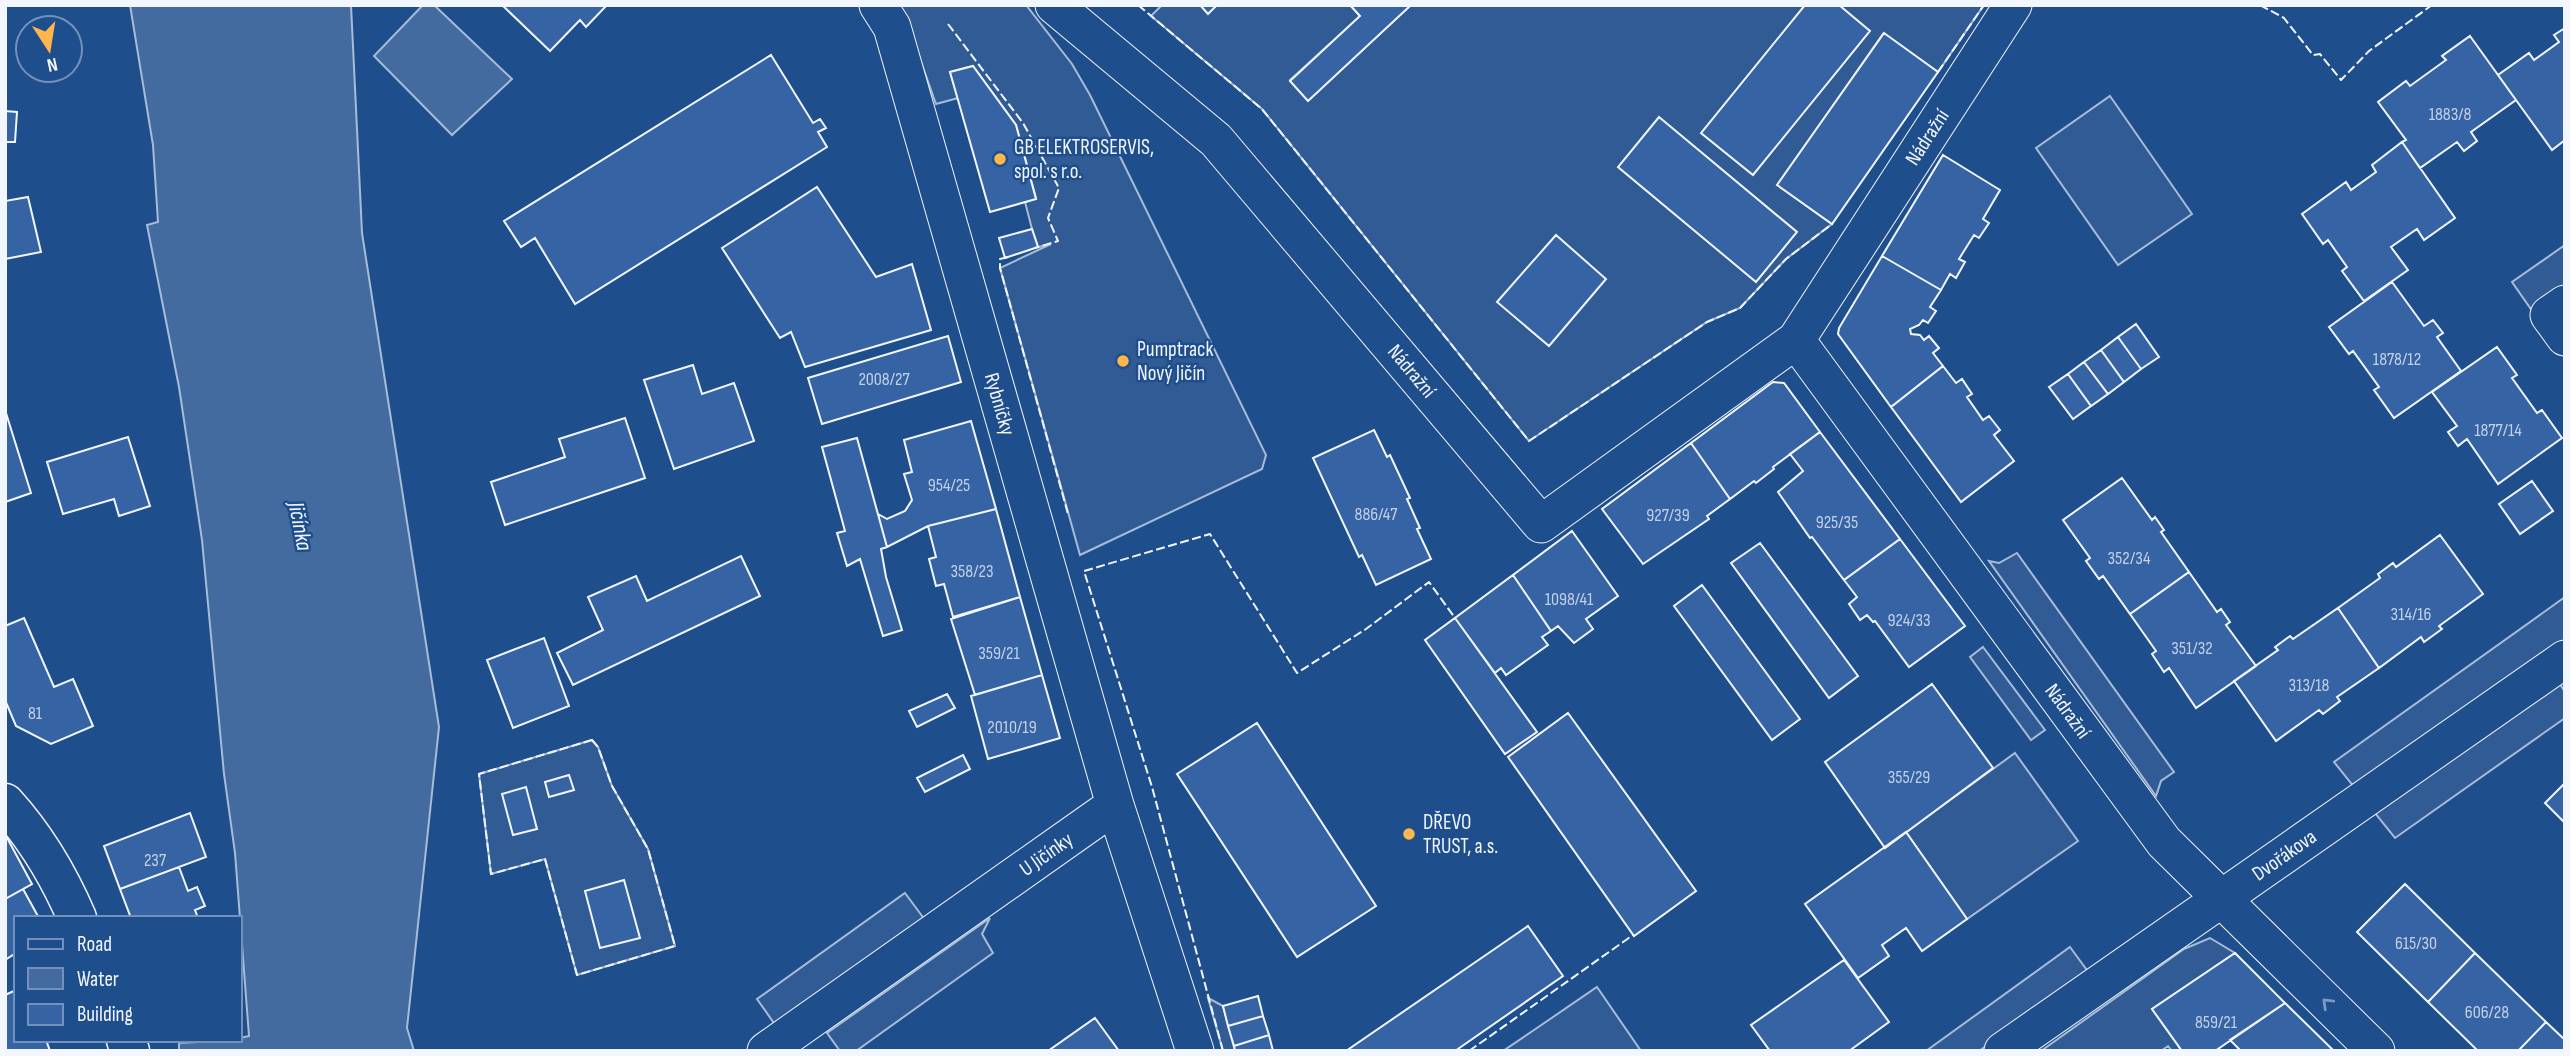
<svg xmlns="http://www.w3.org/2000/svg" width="2570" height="1056" font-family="'Sofia Sans Condensed',sans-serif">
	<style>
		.built { fill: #305b95; stroke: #a8bbd7; stroke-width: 2 }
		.water { fill: #446ba0; stroke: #a8bbd7; stroke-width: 2 }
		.building { fill: #3563a3; stroke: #f2f6ff; stroke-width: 2 }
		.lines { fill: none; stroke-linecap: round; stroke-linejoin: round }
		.minor-casing { stroke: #f2f6ff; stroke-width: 39 }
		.tertiary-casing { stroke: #f2f6ff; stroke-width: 41 }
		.minor { stroke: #1f4e8c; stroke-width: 37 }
		.tertiary { stroke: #1f4e8c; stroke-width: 38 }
		.fence { stroke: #f2f6ff; stroke-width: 2; stroke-dasharray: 9 3.5; stroke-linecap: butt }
		.oneway { stroke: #7e9ac0 }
		.poi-dot { fill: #ffb74d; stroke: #1f4e8c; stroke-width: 2.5 }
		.labels { text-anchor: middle; stroke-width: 5; stroke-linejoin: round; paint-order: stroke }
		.number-label { font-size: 18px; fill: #c3d1e8 }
		.street-label { font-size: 21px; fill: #f2f6ff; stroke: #1f4e8c }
		.poi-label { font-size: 21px; fill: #f2f6ff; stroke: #1f4e8c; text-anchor: start }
		.water-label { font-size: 23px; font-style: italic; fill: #f2f6ff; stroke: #1f4e8c }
	</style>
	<rect width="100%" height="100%" fill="#1f4e8c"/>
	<path class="built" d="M896,5H1026L1072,64L1090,95L1266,455L1262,469L1080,555L1000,268L1051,244L1038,247L1032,229L1025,202L1036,198L1016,125L973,66L950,72L958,98L936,104L909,28Z
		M1162,5H1200L1208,13L1217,5H1350L1360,16L1290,80L1308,100L1411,5H1984L1938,72L1883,34L1778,185L1832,224L1786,259L1740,308L1707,322L1529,441L1262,109L1151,16Z
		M2110,96L2192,214L2118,265L2036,148Z
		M2565,245V358L2512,282Z
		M2017,553L2174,772L2161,781L2156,796L1989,561L1999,563Z
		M2565,597V681L2560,684L2565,692V718L2395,838L2334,762Z
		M1983,647L2045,730L2031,740L1970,657Z
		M592,740L598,747L612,786L648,849L675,946L577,975L545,859L491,874L479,774Z
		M2015,753L2078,841L1967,919L1906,832Z
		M905,893L925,920L776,1026L757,999Z
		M990,918L982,934L993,953L856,1051H840L827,1033Z
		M2210,938L2235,953L2152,1009L2182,1051H2172L2168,1046L2161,1051H2041L2184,949Z
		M2070,947L2089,973L1979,1051H1926Z
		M1597,987L1641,1051H1503L1534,1030Z
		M1208,998L1223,1006L1235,1051H1223Z"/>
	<path class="water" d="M130,5H351L362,233L439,727L407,1028L414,1051H179V1043L240,1040V1038L249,1036L235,853L224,774L202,540L179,387L147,225L158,222L153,145Z
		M423,5H434L512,79L452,135L374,56Z"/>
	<path class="building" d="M502,5H607L586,27L580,20L550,51Z
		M1200,5H1217L1208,14Z
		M1350,5H1411L1308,101L1290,81L1360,16Z
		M1805,5H1839L1870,31L1753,175L1701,133Z
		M2565,28V140L2552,150L2498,75L2529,53L2534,60L2559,42L2554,35Z
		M1884,33L1938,72L1832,224L1777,185Z
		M2470,36L2516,100L2471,132L2477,141L2464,151L2457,142L2420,168L2402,142L2406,140L2378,102L2406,81L2410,86L2446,60L2442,56Z
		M771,55L813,123L820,119L826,128L818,132L827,147L575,304L535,238L521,247L504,221Z
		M973,66L1016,125L1036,199L990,212L950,72Z
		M5,111L17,112L15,142H5Z
		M1659,117L1797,232L1756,282L1618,167Z
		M2402,142L2455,218L2424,240L2417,229L2391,247L2408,270L2364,301L2342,271L2347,267L2328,240L2323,244L2302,214L2346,182L2351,190L2376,172L2372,165Z
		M1943,155L2000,190L1983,219L1989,223L1979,238L1974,235L1959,259L1965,262L1956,278L1950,274L1941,290L1882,256Z
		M817,187L876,277L912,264L931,330L805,367L791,332L780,338L722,248Z
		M28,197L41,252L5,259V201Z
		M1032,229L1038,247L1005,258L999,238Z
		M1556,235L1606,279L1549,346L1497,302Z
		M1882,256L1941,290L1930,307L1936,311L1928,323L1923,320L1919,325L1910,329L1911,334L1920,335L1924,340L1929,336L1939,348L1933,353L1943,366L1891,407L1838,334L1839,328Z
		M2392,282L2424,326L2433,320L2443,333L2437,337L2461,371L2394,418L2374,390L2379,387L2353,351L2349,354L2329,327Z
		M2136,324L2159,357L2141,369L2118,337Z
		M948,336L961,382L822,424L808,378Z
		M2118,337L2141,369L2124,382L2101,350Z
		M2497,347L2517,375L2512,378L2537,413L2542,410L2562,438L2498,484L2467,439L2458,446L2448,432L2457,426L2432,392Z
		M2101,350L2124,382L2108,394L2084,362Z
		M2084,362L2108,394L2091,406L2068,374Z
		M693,365L702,394L734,383L754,441L674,469L644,380Z
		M1943,366L1956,383L1962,379L1972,394L1967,397L1983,420L1989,416L2000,430L1994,435L2014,461L1961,502L1891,407Z
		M2068,374L2091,406L2073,419L2049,387Z
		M1773,382L1784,383L1820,432L1773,467L1774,469L1756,483L1754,481L1730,499L1691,443Z
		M6,413L31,493L5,502V413Z
		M625,418L645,478L505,525L491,482L565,457L559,439Z
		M971,421L996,509L928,526L887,547L878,514L887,519L905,511L912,500L904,474L912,472L904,440Z
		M1374,430L1387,457L1390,455L1410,498L1407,499L1420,528L1417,529L1431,559L1376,585L1362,555L1359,557L1313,458Z
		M1820,432L1900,539L1844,580L1812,537L1810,538L1778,492L1803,471L1790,454Z
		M128,437L150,506L119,516L114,499L63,514L47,462Z
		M857,438L887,547L881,549L886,577L902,630L883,636L860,559L847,566L837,533L845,531L822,447Z
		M1691,443L1730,499L1707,516L1709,519L1643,564L1602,509Z
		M2122,478L2152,520L2155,517L2164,530L2161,532L2189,572L2130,614L2103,576L2099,579L2086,561L2090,558L2063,520Z
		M2532,481L2553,511L2520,534L2499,504Z
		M996,509L1020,597L953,617L944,584L936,586L929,559L936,557L928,526Z
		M1572,531L1618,596L1586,619L1593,629L1574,643L1558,626L1551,631L1513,575Z
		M2440,535L2483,594L2439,626L2442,629L2424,642L2421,637L2379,668L2338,608L2380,578L2378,574L2393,563L2396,567Z
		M1900,539L1965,626L1909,667L1875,621L1873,622L1867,615L1860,620L1849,604L1857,597L1844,580Z
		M1760,543L1858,676L1829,698L1731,563Z
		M741,556L760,596L573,685L557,653L603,630L588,597L636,576L647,601Z
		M2189,572L2217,612L2221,609L2230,622L2226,625L2256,666L2196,708L2169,668L2164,672L2152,654L2156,651L2130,614Z
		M1513,575L1551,631L1542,637L1548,645L1506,675L1501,668L1495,673L1455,618Z
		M1702,585L1800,719L1772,740L1674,606Z
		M1020,597L1042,675L975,695L951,619Z
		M2338,608L2379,668L2337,697L2340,701L2323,714L2319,710L2276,741L2234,681L2278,650L2275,647L2290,636L2293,639Z
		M24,618L54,687L73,679L93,726L51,744L16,726L5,700V626Z
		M1455,618L1537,732L1505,754L1425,640Z
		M544,638L569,706L513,728L487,660Z
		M1042,675L1060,738L988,759L971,696Z
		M1932,684L1993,768L1885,848L1825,762Z
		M947,694L955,708L917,727L909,711Z
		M1568,713L1696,891L1634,936L1508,757Z
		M1257,723L1376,906L1297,957L1177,774Z
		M963,755L970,769L925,792L917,778Z
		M569,775L574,790L549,797L545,782Z
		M2565,783V823L2545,803Z
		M526,787L537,829L513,835L502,794Z
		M190,813L206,857L120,889L104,846Z
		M1906,832L1967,919L1922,951L1906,928L1882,945L1889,956L1858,978L1805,904Z
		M5,834L32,884L5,899Z
		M179,867L188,891L197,887L205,906L195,910L198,918H131L120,889Z
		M624,880L640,938L600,948L585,891Z
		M2405,884L2475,953L2428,1002L2357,932Z
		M23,889L39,918H16V935L14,937L16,953L5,960V899Z
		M1528,926L1563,976L1455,1051H1346Z
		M2235,953L2285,1003L2215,1051H2182L2152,1009Z
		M2475,953L2546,1022L2518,1051H2478L2428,1002Z
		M1844,960L1889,1022L1849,1051H1770L1751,1025Z
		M16,990V1040H46L50,1051H5V995Z
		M1258,996L1263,1016L1228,1026L1223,1006Z
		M2285,1003L2334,1051H2241L2230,1040Z
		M1263,1016L1269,1035L1234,1046L1228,1026Z
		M1095,1018L1119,1051H1048Z
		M2546,1022L2565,1040V1051H2518Z
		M1269,1035L1273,1051H1235L1234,1046Z"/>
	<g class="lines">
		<defs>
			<path id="minor" d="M878,5L892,27L1115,805L1195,1051
				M1054,5L1216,140L1541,524L1796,340L2013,5
				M2565,304L2549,315L2565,337
				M1796,340L2164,842L2376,1051
				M766,1051L1115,805
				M2003,1051L2565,659"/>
			<path id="tertiary" d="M5,803C36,837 59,876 77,918
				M126,1040L130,1051"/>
		</defs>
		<use href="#minor" class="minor-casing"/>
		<use href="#tertiary" class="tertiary-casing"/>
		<use href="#minor" class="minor"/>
		<use href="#tertiary" class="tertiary"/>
		<path class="fence" d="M1138,5L1262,109L1529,441L1707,322L1740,308L1786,259L1832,224
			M2260,5L2284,18L2313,55L2320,54L2341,80L2369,51L2432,5
			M948,24L1023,123L1059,188L1048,218L1058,241L1035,248
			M1938,72L1984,5
			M1008,257L1000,259V268L1068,514
			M592,740L598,747L612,786L648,849L675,946L577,975L545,859L491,874L479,774Z
			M1223,1051L1152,787L1084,571L1210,534L1297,673L1366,629L1429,582L1455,618
			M1469,1051L1633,935"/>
	</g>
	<defs><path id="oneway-chevron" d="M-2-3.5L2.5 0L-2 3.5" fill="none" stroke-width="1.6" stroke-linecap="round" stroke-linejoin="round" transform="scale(1.75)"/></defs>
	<use class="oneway" href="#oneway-chevron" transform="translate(2327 1003) rotate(-136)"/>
	<g class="poi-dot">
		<circle cx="1000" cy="159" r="7"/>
		<circle cx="1123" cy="361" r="7"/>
		<circle cx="1409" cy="834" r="7"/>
	</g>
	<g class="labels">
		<g class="number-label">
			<text x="2450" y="120">1883/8</text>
			<text x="2397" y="365">1878/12</text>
			<text x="884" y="385">2008/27</text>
			<text x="2498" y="436">1877/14</text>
			<text x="949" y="491">954/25</text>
			<text x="1376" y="520">886/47</text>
			<text x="1668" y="521">927/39</text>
			<text x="1837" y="528">925/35</text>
			<text x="2129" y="564">352/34</text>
			<text x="972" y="577">358/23</text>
			<text x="1569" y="605">1098/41</text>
			<text x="2411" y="620">314/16</text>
			<text x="1909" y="626">924/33</text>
			<text x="2192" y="654">351/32</text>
			<text x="999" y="659">359/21</text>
			<text x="2309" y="691">313/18</text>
			<text x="35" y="719">81</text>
			<text x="1012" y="733">2010/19</text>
			<text x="1909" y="783">355/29</text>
			<text x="155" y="866">237</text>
			<text x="2416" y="949">615/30</text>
			<text x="2487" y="1018">606/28</text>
			<text x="2216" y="1028">859/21</text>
		</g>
		<g class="street-label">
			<text transform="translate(1927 137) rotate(-57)" y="7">Nádražní</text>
			<text transform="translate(1412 371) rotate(50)" y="7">Nádražní</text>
			<text transform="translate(1000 404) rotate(74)" y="7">Rybníčky</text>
			<text transform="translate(2068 711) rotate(54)" y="7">Nádražní</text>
			<text transform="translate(1046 854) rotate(-35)" y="7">U Jičínky</text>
			<text transform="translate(2284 855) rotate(-35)" y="7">Dvořákova</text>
		</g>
		<g class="poi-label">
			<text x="1014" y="154">GB ELEKTROSERVIS,<tspan x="1014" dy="24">spol. s r.o.</tspan></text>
			<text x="1137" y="356">Pumptrack<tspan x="1137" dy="24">Nový Jičín</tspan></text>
			<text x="1423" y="829">DŘEVO<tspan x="1423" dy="24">TRUST, a.s.</tspan></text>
		</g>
		<g class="water-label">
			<text transform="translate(301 526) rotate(79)" y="8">Jičínka</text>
		</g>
	</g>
	<rect width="2570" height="1056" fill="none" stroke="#f2f6ff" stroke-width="14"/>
	<rect x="14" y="916" width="228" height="126" fill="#1f4e8c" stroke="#7391ba" stroke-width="2"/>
	<rect x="28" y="939" width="35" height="10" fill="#1f4e8c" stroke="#7391ba" stroke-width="2"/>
	<text x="77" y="951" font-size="21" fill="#f2f6ff">Road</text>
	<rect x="28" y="968" width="35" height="21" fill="#446ba0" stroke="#7391ba" stroke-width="2"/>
	<text x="77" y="986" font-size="21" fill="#f2f6ff">Water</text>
	<rect x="28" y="1004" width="35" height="21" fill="#3563a3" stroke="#7391ba" stroke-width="2"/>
	<text x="77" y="1021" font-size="21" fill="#f2f6ff">Building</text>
	<g transform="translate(49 49) rotate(168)"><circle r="33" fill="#1f4e8c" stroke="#7391ba" stroke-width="2"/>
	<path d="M0-5L12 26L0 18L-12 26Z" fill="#ffb74d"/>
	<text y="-10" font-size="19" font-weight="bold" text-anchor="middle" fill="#f2f6ff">N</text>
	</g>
</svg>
